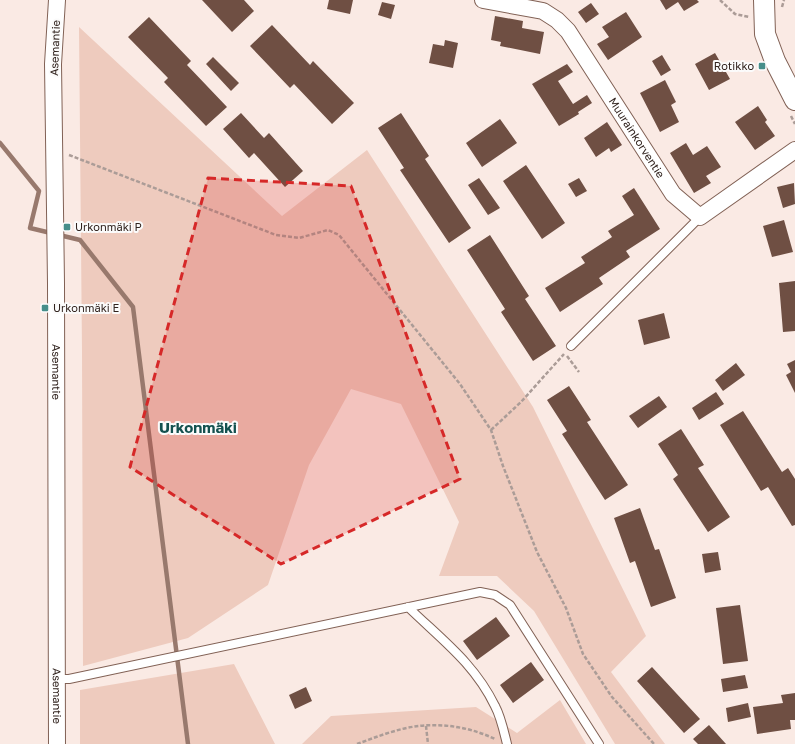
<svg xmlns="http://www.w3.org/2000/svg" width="795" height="744" font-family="'Golos Text',sans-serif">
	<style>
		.green { fill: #eecbbe }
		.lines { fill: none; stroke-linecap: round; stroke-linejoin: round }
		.stream { stroke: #98796d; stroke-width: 4.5 }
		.building { fill: #6f4f43 }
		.service-casing { stroke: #816155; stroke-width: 10 }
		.minor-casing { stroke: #816155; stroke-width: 18 }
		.tertiary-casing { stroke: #816155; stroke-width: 22 }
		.path { stroke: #ab9c97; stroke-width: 2.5; stroke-dasharray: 4 2; stroke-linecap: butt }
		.service { stroke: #fff; stroke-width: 8 }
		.minor { stroke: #fff; stroke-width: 16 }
		.tertiary { stroke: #fff; stroke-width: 20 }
		.marked { fill: #d62828; fill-opacity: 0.2; stroke: #d62828; stroke-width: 3; stroke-dasharray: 8 5; stroke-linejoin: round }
		.poi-dot { fill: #468e8a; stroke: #fbfbfb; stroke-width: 1.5 }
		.labels { text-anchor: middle; stroke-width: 4; stroke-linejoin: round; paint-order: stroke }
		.street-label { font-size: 11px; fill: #31231e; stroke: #fbfbfb }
		.poi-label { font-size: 11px; fill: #31231e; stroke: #fbfbfb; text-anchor: start }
		.district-label { font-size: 15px; font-weight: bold; fill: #14514f; stroke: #fbfbfb }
	</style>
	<rect width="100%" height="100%" fill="#faeae4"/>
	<path class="green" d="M79,27L282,216L367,150L533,407L646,636L611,672L665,744H615L534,611L497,576H439L459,522L401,404L351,389L309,465L268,585L188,638L83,666L82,352Z
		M234,664L275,744H80V690Z
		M560,700L586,744H302L331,716L476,707L517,733Z"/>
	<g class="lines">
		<path class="stream" d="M0,143L39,191L30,228L80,240L133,307L188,744"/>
	</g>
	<path class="building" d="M202,0H244L254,11L232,32Z
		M329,0H353L350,14L327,9Z
		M660,0H697L699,2L684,11L678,2L666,10Z
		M382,2L395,5L391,19L378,15Z
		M591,3L599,14L586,23L578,12Z
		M626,12L642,37L608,60L597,44L609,37L602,27Z
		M495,16L523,21L522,28L544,32L540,54L500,46L501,42L491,40Z
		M149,17L191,61L187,65L227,107L206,126L164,82L168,78L128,37Z
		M272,25L310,65L313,61L354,103L332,124L294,84L290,88L250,46Z
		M445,40L458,43L453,68L429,63L433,44L444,46Z
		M715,53L730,79L709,90L695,64Z
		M662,55L671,70L661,76L652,61Z
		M213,57L239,83L231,91L206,64Z
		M567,64L573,72L558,81L573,104L587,95L592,103L578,112L579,114L559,126L532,84Z
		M665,80L676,102L671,105L679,122L660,132L640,93Z
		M758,106L767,120L765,122L775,136L755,150L735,122Z
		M241,113L264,138L269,133L303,171L285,187L254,153L249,158L223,129Z
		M401,113L429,156L425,159L471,228L449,243L400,170L404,168L378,128Z
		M500,119L517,143L482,167L466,143Z
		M607,122L622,145L611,152L609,148L596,157L584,138Z
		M686,143L693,155L707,146L721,167L706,176L711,183L694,193L670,153Z
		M526,165L565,223L542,239L503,181Z
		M479,178L500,208L488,215L468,185Z
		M579,178L587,191L576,197L568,184Z
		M794,183L795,204L783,208L777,187Z
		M634,188L660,229L626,251L630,257L599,278L603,284L560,312L545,288L585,263L581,257L612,237L608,231L634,215L622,196Z
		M784,220L793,252L772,257L763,226Z
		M490,235L529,296L525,299L556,346L533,361L501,312L505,309L467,250Z
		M795,281V331L783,332L779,283Z
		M664,313L670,338L644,345L638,320Z
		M795,360V393L786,375L791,372L787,364Z
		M736,363L745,375L723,391L715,380Z
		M569,386L591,420L587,422L628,485L605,500L562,434L567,431L547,400Z
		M716,392L724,404L699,420L692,408Z
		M659,396L667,407L638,428L629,416Z
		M743,411L782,472L788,468L795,479V525L792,526L768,487L761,491L720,425Z
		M681,429L704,465L698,468L730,517L708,532L673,479L678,475L658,444Z
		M640,508L655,550L659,549L676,598L651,607L635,561L630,563L614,518Z
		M718,552L721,570L705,573L702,554Z
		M740,605L748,661L723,664L716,608Z
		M496,617L510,636L477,660L463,641Z
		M531,662L544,680L513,703L500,685Z
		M652,667L700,719L684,733L637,681Z
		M745,675L748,688L723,692L721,679Z
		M306,687L312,701L295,709L289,695Z
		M795,693V720H790L791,729L757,734L753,707L783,703L781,695Z
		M748,703L751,717L728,722L726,708Z
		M709,725L726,744H698L693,739Z"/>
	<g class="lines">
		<defs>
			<path id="service" d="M571,346L700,217
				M408,607C442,640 474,663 495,706C501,717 504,732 507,744
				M57,679H69L480,592L495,595L510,605L599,744"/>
			<g id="minor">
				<path id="s1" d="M57,0L53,64L56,283L57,744"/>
				<path id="s2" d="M483,0L543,11L557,20L568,31L673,194L700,217L795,150"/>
			</g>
			<path id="tertiary" d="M764,0L765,34L775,61L795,100"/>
		</defs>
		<use href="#service" class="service-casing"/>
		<use href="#minor" class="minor-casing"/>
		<use href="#tertiary" class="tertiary-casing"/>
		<path class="path" d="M720,0L735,14L749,17
			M782,7L784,0
			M791,116L795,124
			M69,155L276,235L299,238L328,230L339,235L460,384L491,430L503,466L537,552L566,608L583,654L612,697L654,744
			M567,356L579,372
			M491,430L521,402L564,354
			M426,726L428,744
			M357,744C376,737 399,728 419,726C445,723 472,728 495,739"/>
		<use href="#service" class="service"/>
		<use href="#minor" class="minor"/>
		<use href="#tertiary" class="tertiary"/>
	</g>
	<path class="marked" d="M208,178L351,186L460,479L281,564L130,467Z"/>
	<g class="poi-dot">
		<rect x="758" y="62" width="8" height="8" rx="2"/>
		<rect x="63" y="223" width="8" height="8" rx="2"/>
		<rect x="41" y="304" width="8" height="8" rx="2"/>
	</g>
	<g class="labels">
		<g class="street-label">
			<text transform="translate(55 48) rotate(-88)" y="4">Asemantie</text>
			<text dy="4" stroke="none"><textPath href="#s2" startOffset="220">Muurainkorventie</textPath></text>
			<text dy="4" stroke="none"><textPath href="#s1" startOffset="372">Asemantie</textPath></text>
			<text dy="4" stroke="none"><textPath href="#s1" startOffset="696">Asemantie</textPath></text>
		</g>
		<g class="poi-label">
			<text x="754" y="70" text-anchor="end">Rotikko</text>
			<text x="75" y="231">Urkonmäki P</text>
			<text x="53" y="312">Urkonmäki E</text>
		</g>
		<g class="district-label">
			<text x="198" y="433">Urkonmäki</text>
		</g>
	</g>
</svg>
